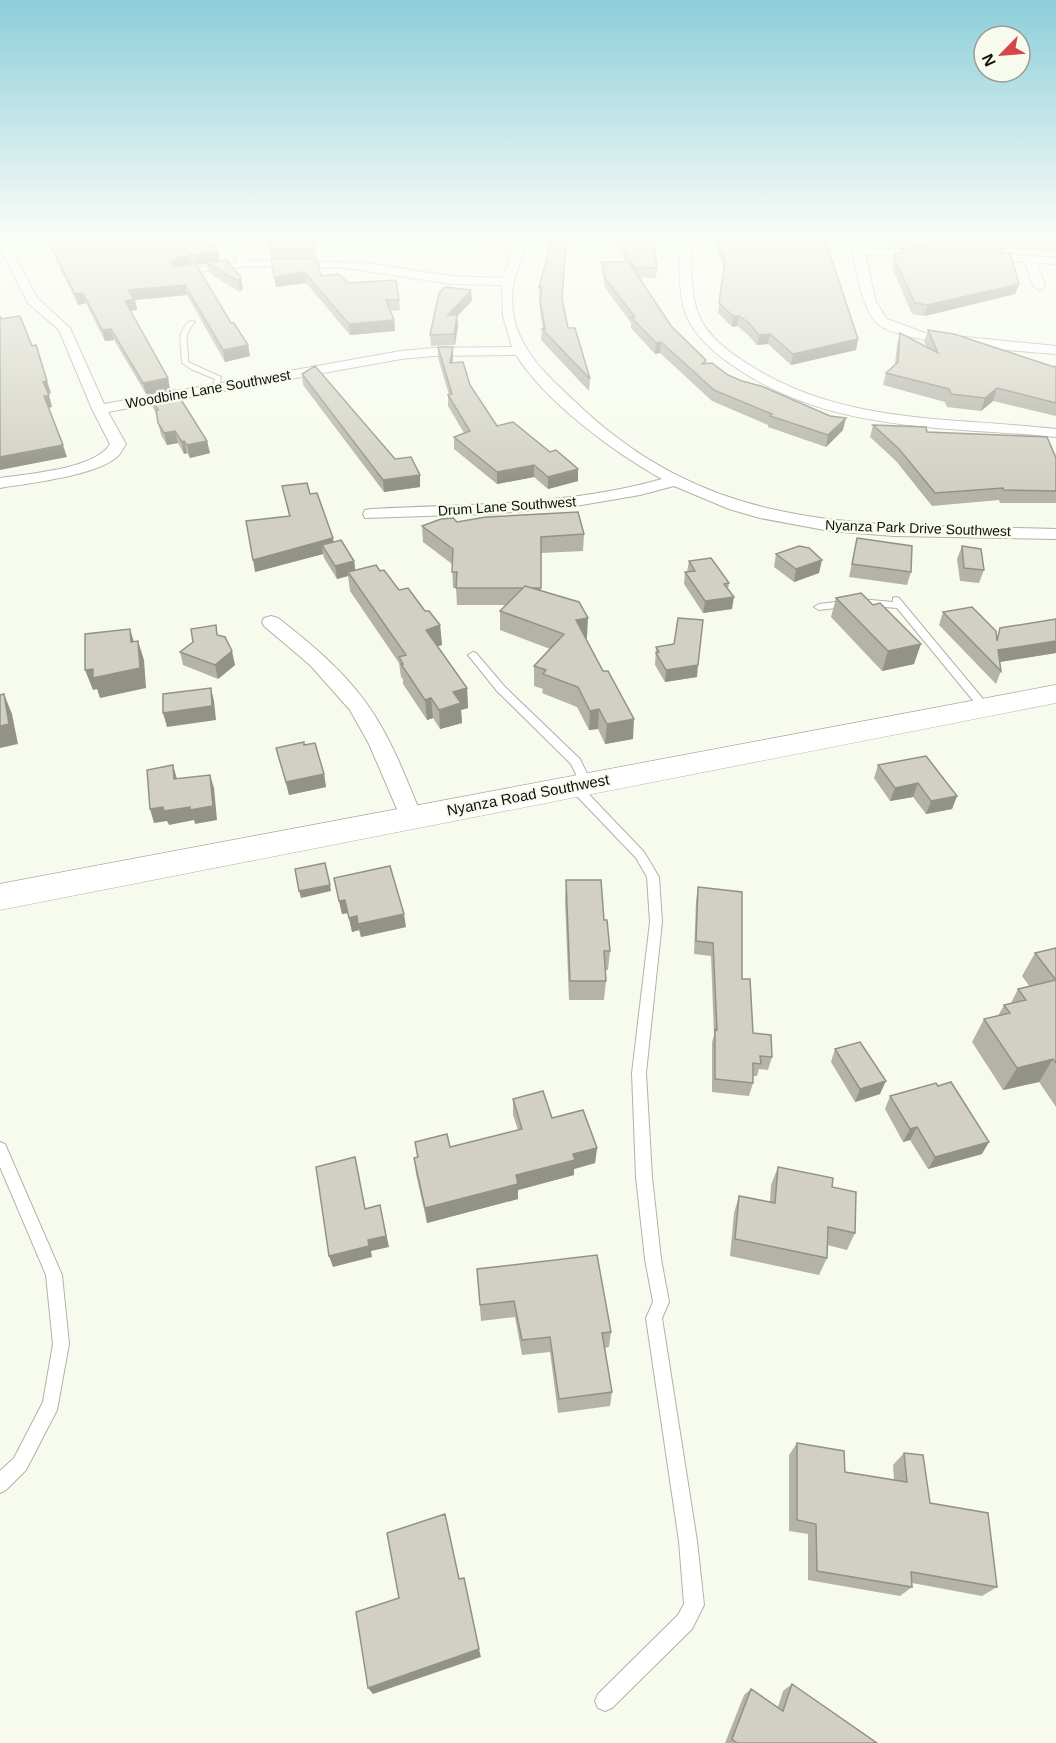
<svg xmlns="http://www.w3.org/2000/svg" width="1056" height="1743" font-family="Arial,sans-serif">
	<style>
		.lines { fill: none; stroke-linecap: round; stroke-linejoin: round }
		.lane-casing { stroke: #b0b3a7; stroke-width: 2 }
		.street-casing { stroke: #b0b3a7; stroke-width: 2 }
		.secondary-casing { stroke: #b0b3a7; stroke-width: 1 }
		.lane { fill: #fff; fill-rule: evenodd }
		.street { fill: #fff; fill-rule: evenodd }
		.secondary { fill: #fff; fill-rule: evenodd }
		.wall { fill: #b5b3a9 }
		.shaded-wall { fill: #939289 }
		.building { fill: #d2d0c4; stroke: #939289; stroke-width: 1.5 }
		.labels { text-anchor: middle; stroke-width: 5; stroke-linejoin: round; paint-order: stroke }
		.far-street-label { font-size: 14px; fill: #10110d; stroke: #f7fbee }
		.street-label { font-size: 15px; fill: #10110d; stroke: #f7fbee }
	</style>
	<rect width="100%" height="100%" fill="#f7fbee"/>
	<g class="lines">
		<defs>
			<path id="lane" d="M190,321L195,322C181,337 189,344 188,362L221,377L218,389L212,388L215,379L191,369L182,363C182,346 175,334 190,321Z
				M896,597L899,598L988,705L989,707L988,709H980L897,608L860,605L819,610L814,607L819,604L860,599L893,602V598Z
				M473,652L476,653L505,687L580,759L592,784L590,787H582L571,764L497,691L468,655Z
				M574,782L578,783L644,852L659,877L662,922L646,1073L652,1177L661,1259L669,1302L662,1318L697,1541L704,1605L692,1629L612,1708L605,1711L598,1708L595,1701L598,1694L678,1615L684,1604L679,1541L646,1318L653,1302L645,1259L636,1177L632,1073L650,922L647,877L636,858L570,789L568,786Z
				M0,1142L5,1144L62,1275L69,1344L57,1410L26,1470L6,1490L0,1493V1471L14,1458L43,1402L53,1344L46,1275L0,1167Z"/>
			<path id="street" d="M0,239H6L37,298L70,328L104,404L401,351L433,348L512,347L503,316L502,285L450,284L348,268L246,266L177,275L175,273L181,270L238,261L223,239H233L249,260L367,263L450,276L503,278L513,251L461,242L456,239H479L515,245L517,239H527C524,254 516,270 513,286C505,343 548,376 584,410C725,540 880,523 1056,529V539L894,536L830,531L760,518L729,509L674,486L640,495L564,508L486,514L365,518L363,514L365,510L371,509C468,504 567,506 662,479C613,452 546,402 516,355L433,356L401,359L108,412L126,444C123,448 121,453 118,456C97,476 29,483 0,488V478C27,474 96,469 110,444L92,409L59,330L28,303L0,248Z
				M674,239H685L690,244C692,267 690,295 699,316C708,337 729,352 748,364C841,425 950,417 1056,429V437C947,426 834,433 738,369C718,356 697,339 687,317C678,296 680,268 679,245Z
				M845,239H858L863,248L931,250L937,253L931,256L865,255L876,302L887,319L925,333L1056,346V354C1024,351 893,344 876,322C859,301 857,270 851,244Z
				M978,252L1056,258V264L1037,263L1045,286L1039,290L1033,286L1025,262L974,257V253Z
				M271,616L278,618C314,646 351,677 375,716C395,748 408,783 422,817L419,823L411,825L403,823L369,744L350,710L310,665L264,626L262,622L264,618Z"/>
			<path id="secondary" d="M1056,685V703L0,910V884Z"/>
		</defs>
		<use href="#lane" class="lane-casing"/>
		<use href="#street" class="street-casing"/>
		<use href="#secondary" class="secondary-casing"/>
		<use href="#lane" class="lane"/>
		<use href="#street" class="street"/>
		<use href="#secondary" class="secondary"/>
	</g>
	<path class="wall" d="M49,239H206L218,252L220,261L226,260L243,288L240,292L209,273L207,264L196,265L231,323L248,345L250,356L225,362L187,295L135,300L137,310L130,311L168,378L170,390L146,394L114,340L105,341L86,303L78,305L52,252Z
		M269,239H319L313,240L316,259L321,276L348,283L399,300L400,310L390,311L394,320L395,331L350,335L306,283L276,287Z
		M552,239H567L562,301L568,328L590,379L589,391L541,340L542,329H543L540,311L539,287Z
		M614,239H653L657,268L656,278H639L671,326L706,360V364L843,430L826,447L768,427V425L712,401L660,353L655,354L631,328V323L605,288L602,272V262H625Z
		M715,239H825L858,339L856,350L791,365L768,344L757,345L747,334L737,326L732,327L718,313L724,269Z
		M887,239H1056V251L1024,249H1004L1003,252L891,247Z
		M901,249L1019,284L1015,294L925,316L912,314L892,268L895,253H900Z
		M472,301L457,316L458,326L455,345L431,346L430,335Z
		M928,330L1054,367L1056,366V416L993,401L981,411L947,407L945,402L883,385L886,373L895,364L897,345L900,333L927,347L924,342Z
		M438,347H453L452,363L470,385L497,426L578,481L548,489L534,477L497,484L454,449V437L464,433L448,406V395H449L438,358Z
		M302,374L395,459L420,475V487L384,492L303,385Z
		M149,394L207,441L210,453L190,458L187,453L184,454L178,443L167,445L161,435L156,413L152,406Z
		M873,425L927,432L1056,458V503H1000L999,500L932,506L896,461L870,437Z
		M282,486L333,538V542L354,561L355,570L380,571L399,590L425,611L440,625L442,645L437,646L467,688L468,708L461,710L462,723L440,729L433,718L427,720L403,684V679L401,677L399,663L350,591L348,576L337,579L324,558L323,554L255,572L289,516Z
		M457,522L584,534L583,551L541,553V590L587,638H585L633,739L605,744L598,729L589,730L577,707L542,693L543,689L534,686V666L550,649L500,630V611L506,605H457L456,588H453L452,564L423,542L422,526Z
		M857,538L911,572L907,585L849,577Z
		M962,546L984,570L979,583L960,581L957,559Z
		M776,554L819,573L794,582L774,567Z
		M689,561L729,583L728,589L732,609L703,613L684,584L685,572H687Z
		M836,598L873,605L914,664L882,671L831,617Z
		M943,612L997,638L1000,628L1056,619V653L1000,662L1001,671L996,684L939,625Z
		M218,635L235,665L218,679L183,665L180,652Z
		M656,647L697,677L665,682L655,665Z
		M304,745L324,774L326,787L289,795L276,748Z
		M878,765L957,796L952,809L926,814L913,797L890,801L874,778Z
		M334,878L406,927L361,937L359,930L352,932L348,913L342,914Z
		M566,880L604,920L610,951L608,970H605L606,981L604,1000H569L565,900Z
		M698,887L742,979L753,1033L772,1057L768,1070L759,1069L757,1076H753V1083L749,1096L712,1092V1042L714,1035L711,956L694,954L696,901Z
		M1056,948V1107L1039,1082L1003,1090L972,1042L984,1019L998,1016L1004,1005L1011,1003L1018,989L1030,987L1022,976L1035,953Z
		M835,1049L880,1094L855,1102L831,1062Z
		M890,1096L982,1154L928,1169L910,1140L903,1142L885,1109Z
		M513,1099L552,1118L597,1148L595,1163L574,1169V1175L518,1190V1199L427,1223L416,1174L414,1158L417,1157L415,1142L450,1147L518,1130L513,1115Z
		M778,1167L832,1187L855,1233L847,1250L827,1245V1258L819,1275L730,1256L734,1213L739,1196L770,1202L771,1185Z
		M477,1269L611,1332L609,1347L605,1348L612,1392L610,1406L558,1413L550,1352L522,1355L515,1317L481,1321Z
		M797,1443L845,1472L894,1480L893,1465L904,1453L930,1503L997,1587L982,1596L912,1583V1587L900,1596L808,1580V1534L789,1531V1455Z
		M792,1684L877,1743H725L744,1695L751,1689L778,1707L783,1691Z"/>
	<path class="shaded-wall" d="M218,252L220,262L196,265L194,255Z
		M190,256L192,266L173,273L171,262L178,258Z
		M304,272L306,283L276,287L274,277Z
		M241,277L243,288L240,292L238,281Z
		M1019,284L1015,294L925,316L927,305Z
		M185,285L187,295L135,300L137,310L127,311L125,301L128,290Z
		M471,290L472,301L457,316L458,326L455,345L454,334L448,315Z
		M83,293L86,303L78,305L75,294Z
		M733,316H739L737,326L732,327Z
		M394,320L395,331L350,335L349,324Z
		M111,329L114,340L105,341L102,330Z
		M770,334L768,344L757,345L759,335Z
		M858,339L856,350L791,365L793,354Z
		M661,342L660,353L655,354L656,343Z
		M248,345L250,356L225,362L223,350Z
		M453,347V358L451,374L450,363Z
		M168,378L170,390L146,394L143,383Z
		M47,381L51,393L47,394L43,382Z
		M997,388L993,401L981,411L985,398Z
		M49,395L52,407L48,408L44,396Z
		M846,418L843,430L826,447L828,435Z
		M175,431L178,443L167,445L164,433Z
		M184,441L187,453L184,454L182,442Z
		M207,441L210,453L190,458L187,445Z
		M63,445L67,457L0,470V457Z
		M534,465V477L497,484V472Z
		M578,469V481L548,489V477Z
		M420,475V487L384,492L383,480Z
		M333,538L335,550L322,545L323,554L255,572L253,560Z
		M822,560L819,573L794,582L796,569Z
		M354,561L356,574L348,572V576L337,579L335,566Z
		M734,597L732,609L703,613L705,601Z
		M588,618L587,638L575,640L576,620Z
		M440,625L442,645L427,649L426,630Z
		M130,629L136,649L131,642Z
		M138,641L144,660L146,688L100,698L97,689L93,690L85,670Z
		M1056,641V653L993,663L998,650Z
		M921,644L914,664L882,671L888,651Z
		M232,651L235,665L218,679L215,665Z
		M698,665L697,677L665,682L666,670Z
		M211,688L214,701L216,720L167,727L163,713Z
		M467,688L468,708L461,710L462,723L440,729L439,710L453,692Z
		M4,694L12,714L18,744L0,748V726Z
		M431,698L433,718L427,720L425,700Z
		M599,709L598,729L589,730L590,711Z
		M634,719L633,739L605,744L607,724Z
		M173,765L177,779H174Z
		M324,774L326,787L289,795L286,782Z
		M210,775L214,788L217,820L195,824L194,820L169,825L167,821L154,823L150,809L163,807H190Z
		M918,783L913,797L890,801L895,788Z
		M957,796L952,809L926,814L931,801Z
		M330,885L331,891L301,898L299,891Z
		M345,900L348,913L342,914L339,901Z
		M404,914L406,927L361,937L358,924Z
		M357,916L359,930L352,932L349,918Z
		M1053,1059L1039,1082L1003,1090L1017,1068Z
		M886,1081L880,1094L855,1102L860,1089Z
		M917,1127L910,1140L903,1142L910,1129Z
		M989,1142L982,1154L928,1169L935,1157Z
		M597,1148L595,1163L574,1169V1175L518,1190V1199L427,1223L425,1208L573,1154Z
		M380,1205L389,1247L371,1251L372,1257L333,1267L329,1256L368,1240Z
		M479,1649L481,1657L373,1694L368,1688Z"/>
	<path class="building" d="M50,239H206L218,252L194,255L187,251L190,256L178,258L171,262L175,267L196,264L231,323H234L248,345L223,350L185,285L128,290L134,299L125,301L168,378L143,383L111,329L102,330L83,293L75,294L49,242H52Z
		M269,239H313L315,250L270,248Z
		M552,239H566L562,299L568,328H575L590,379L542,329H545L540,300L542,287H539Z
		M619,239H653L657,268L634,267Z
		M719,239H825L858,339L793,354L770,334L759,335L749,323L739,316H733L719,303L725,260Z
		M923,239H1056V242L1027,240H1005L1006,242Z
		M901,249L1010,253L1019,284L927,305L915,303L894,258H896L895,253H903Z
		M271,259H317L321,276L339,274L348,283L396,280L399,300H386L394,320L349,324L304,272L274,277Z
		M226,260L241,277L238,281L207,263Z
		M602,262H629L671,326L706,360L702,364L712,363L728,375L742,381L761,386L830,416L846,418L828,435L770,416L772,414L714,390L661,342L656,343L631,317H635L605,278Z
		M445,287L471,290L448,315H457L454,334L430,335L439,293Z
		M0,316L1,319L20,316L32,346L36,345L47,381L43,382L49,395L44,396L63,445L0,457Z
		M928,330L954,334L1054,367L1056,366V403L997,388L985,398L951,394L949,389L886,373L898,362L900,333L938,353Z
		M438,347H453L450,363L463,362L470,385L497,426L513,422L550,452L556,450L578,469L548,477L534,465L497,472L454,437L470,431L448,395L452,394Z
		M315,366L395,459L411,457L420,475L383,480L302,374Z
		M175,390L207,441L187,445L184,441L182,442L175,431L164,433L158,423L156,411L158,410L149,394Z
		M873,425L926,427L927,432L1047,437L1056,458V491L1004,490L1003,488L935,493L899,449Z
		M307,483L310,494L317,493L333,538L253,560L246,521L290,516L282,486Z
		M578,512L584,534L541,537V588H532L525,586L523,588H456L457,572H452L453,549L422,526L441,519L453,518L457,522L486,517Z
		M857,538L912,546L911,572L852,564Z
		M341,540L354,561L335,566L322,545Z
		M799,546L809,548L822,560L796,569L776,554Z
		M962,546L981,549L984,570L964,568Z
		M711,558L729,583L724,584L734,597L705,601L685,572L695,571L689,561Z
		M376,565L380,571L384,570L399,590L408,588L425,611H429L440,625L426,630L467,688L453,692L461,703L439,710L431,698L425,700L401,664H403L399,657L406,655L348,572Z
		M525,586L579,602L588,618L576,620L603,671H608L634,719L607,724L599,709L590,711L578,687L543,674L546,670L534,666L564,634L500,611Z
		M861,593L873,605L880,603L921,644L888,651L836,598Z
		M972,607L996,631L997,641L1000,628L1056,619V641L998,650L1001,671L943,612Z
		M678,618L703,620L698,665L666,670L656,653L659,652L656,647L674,644Z
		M216,625L217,635L225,637L232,651L215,665L180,652L193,642L191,629Z
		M130,629L131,642L138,641L140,668L93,678V669L85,670V634Z
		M211,688L212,706L163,713V694Z
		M4,694L9,724L0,726V695Z
		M304,742V745L315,743L324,774L286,782L276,748Z
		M926,756L957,796L931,801L918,783L895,788L878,765Z
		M173,765L174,779L210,775L213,806L190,810V807L164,811L163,807L150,809L147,770Z
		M325,863L330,885L299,891L295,869Z
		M390,866L404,914L358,924L357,916L349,918L345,900L339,901L334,878Z
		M566,880H601L604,920H607L610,951H604L606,981H570Z
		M698,887L742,892V979H750L753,1033L771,1035L772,1057L760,1056L761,1064L753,1063V1083L715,1079V1029L717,1030L713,943L696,941Z
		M1056,948V980L1035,953Z
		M1056,980V1063L1053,1059L1017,1068L984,1019L1010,1013L1004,1005L1026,1000L1018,989Z
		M860,1042L886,1081L860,1089L835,1049Z
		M951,1082L989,1142L935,1157L917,1127L910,1129L890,1096L936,1083L938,1086Z
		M543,1091L552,1118L583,1110L597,1148L573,1154L575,1160L516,1175L518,1184L425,1208L414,1158L418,1157L415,1142L447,1134L450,1147L522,1129L513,1099Z
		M355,1157L365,1209L380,1205L386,1236L368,1240L369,1246L329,1256L316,1167Z
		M778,1167L833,1178L832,1187L856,1192L855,1233L828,1227L827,1258L735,1239L739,1196L775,1203Z
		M597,1255L611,1332L602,1333L612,1392L559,1399L550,1337L522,1340L514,1301L480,1305L477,1269Z
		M797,1443L844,1451L845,1472L907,1482L904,1453L923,1455L930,1503L988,1513L997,1587L911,1572L912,1587L817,1571L816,1524L797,1520Z
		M445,1514L459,1579L464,1578L479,1649L368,1688L356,1612L399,1598L387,1533Z
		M792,1684L877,1743H737L732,1739L751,1689L783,1711Z"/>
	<linearGradient id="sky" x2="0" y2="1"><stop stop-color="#8cceda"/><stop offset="0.49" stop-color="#fbfdf7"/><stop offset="1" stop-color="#fbfdf7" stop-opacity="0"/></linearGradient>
	<rect width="1056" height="483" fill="url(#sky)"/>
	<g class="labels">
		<g class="far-street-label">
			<text transform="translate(208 389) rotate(-10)" y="5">Woodbine Lane Southwest</text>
			<text transform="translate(507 506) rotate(-4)" y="5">Drum Lane Southwest</text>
			<text transform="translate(918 528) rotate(2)" y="5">Nyanza Park Drive Southwest</text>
		</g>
		<g class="street-label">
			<text transform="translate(528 795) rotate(-11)" y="5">Nyanza Road Southwest</text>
		</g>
	</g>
	<g transform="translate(1002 54) rotate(245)"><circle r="28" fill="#f7fbee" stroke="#9b9d94" stroke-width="1.5"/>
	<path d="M0-4.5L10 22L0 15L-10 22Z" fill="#d5454b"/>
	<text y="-9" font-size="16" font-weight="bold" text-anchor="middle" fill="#10110d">N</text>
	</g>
</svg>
